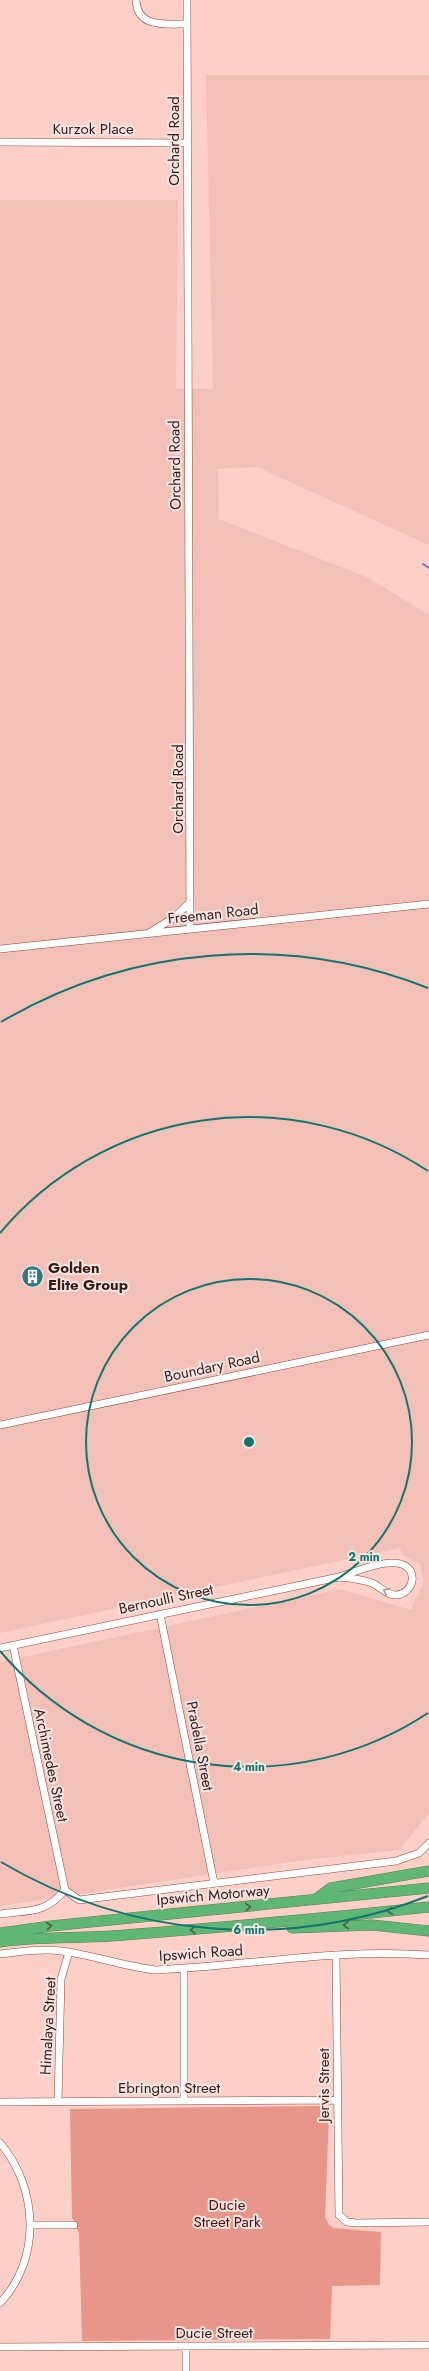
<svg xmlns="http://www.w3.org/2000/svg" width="429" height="2371" font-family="Jost,sans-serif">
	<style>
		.built { fill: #f3c0b7 }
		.green { fill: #e89689 }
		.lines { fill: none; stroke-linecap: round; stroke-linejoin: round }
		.stream { stroke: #607ad5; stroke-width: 2 }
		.minor-casing { stroke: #8a483e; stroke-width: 8 }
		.highway-casing { stroke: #528054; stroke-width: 11 }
		.minor { stroke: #fff; stroke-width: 7 }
		.highway { stroke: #60b775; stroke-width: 10 }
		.oneway { stroke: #a59897 }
		.oneway2 { stroke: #496141 }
		.ring { fill: none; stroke: #0f766e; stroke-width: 2 }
		.labels { text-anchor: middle; stroke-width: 4; stroke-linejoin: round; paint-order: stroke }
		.street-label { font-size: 15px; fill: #371b17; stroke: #f5e5e2 }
		.poi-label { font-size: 15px; font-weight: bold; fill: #371b17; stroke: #f5e5e2; text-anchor: start }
		.park-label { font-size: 15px; fill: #500904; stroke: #f5e5e2 }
		.centre { fill: #0f766e; stroke: #f5e5e2; stroke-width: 2 }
		.ring-label { font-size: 12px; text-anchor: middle; font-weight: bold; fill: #0f766e; stroke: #f5e5e2; stroke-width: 4; stroke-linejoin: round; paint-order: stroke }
	</style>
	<rect width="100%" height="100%" fill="#fecfc6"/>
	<path class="built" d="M206,75H429V545L257,467L218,469L219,519L369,578L429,615V1813L399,1850L297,1861L0,1906V1662L340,1589L411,1610L424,1582L420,1564L402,1555L400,1548L0,1633V200H178L176,389H157H213Z"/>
	<path class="green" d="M324,2106L329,2115L325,2217L329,2225L334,2228L381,2232L380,2285L332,2286L330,2339L82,2341L79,2233L72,2217L70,2109Z"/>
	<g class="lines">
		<path class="stream" d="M423,564L429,568"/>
		<defs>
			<path id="minor" d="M136,0C137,28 165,24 186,24
				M187,0L190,929
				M0,142L186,143
				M149,933L175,917L190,902
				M0,949L429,904
				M0,1425L429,1335
				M160,1614L214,1883
				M13,1645L65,1890
				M0,1648L339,1577C354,1572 385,1559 401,1564C419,1569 414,1594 396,1595C388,1596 379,1586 372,1583C361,1579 350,1578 339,1577
				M65,1890L79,1900L396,1861L419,1853L429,1843
				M0,1914C29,1910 45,1914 65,1890
				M0,1954C20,1952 41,1948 61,1951C93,1955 123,1966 155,1970C246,1966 338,1948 429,1955
				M336,1955L339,2215L347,2222L356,2223L429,2222
				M184,1968V2101
				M58,2101L61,1979L69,1952
				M0,2102L337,2100
				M0,2143C38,2187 42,2259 0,2303
				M31,2225H74
				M186,2346V2371
				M0,2347L429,2345"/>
			<path id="highway" d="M316,1899L331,1888L429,1871
				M292,1928L372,1925L429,1931
				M0,1933L51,1926L429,1888
				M0,1942C41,1936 83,1939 124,1935C226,1927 327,1918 429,1907"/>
		</defs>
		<use href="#minor" class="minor-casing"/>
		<use href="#highway" class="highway-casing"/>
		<use href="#minor" class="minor"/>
		<use href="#highway" class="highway"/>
	</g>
	<defs><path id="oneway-chevron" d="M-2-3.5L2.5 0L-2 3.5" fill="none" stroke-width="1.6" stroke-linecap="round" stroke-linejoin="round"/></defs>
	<use class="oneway" href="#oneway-chevron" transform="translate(386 1591) rotate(-153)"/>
	<g class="oneway2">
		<use href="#oneway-chevron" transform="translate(248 1907) rotate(-5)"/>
		<use href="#oneway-chevron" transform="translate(390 1911) rotate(174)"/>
		<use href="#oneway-chevron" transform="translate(346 1925) rotate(179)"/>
		<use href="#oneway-chevron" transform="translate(49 1926) rotate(-6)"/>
		<use href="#oneway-chevron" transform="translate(193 1930) rotate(175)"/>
	</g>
	<g class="ring">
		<circle cx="249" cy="1442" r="163"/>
		<path d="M428 1713A325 325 0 0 1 0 1651M0 1233A325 325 0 0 1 428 1171"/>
		<path d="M428 1896A488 488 0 0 1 1 1862M1 1022A488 488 0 0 1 428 988"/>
	</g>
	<defs>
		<symbol id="building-disc" viewBox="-11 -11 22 22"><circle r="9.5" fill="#307782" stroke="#f5e5e2"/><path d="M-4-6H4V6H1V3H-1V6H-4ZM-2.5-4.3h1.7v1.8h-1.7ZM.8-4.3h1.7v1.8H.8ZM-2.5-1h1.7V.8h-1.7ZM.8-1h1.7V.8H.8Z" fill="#fff"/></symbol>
	</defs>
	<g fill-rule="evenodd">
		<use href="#building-disc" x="20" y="1264" width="25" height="25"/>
	</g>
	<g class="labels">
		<g class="street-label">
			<text x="93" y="134">Kurzok Place</text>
			<text transform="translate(174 141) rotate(-90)" y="5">Orchard Road</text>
			<text transform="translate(175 465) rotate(-91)" y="5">Orchard Road</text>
			<text transform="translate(178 789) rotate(-90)" y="5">Orchard Road</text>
			<text transform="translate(213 914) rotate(-6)" y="5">Freeman Road</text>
			<text transform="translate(212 1367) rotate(-12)" y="5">Boundary Road</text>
			<text transform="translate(166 1599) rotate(-12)" y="5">Bernoulli Street</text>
			<text transform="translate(200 1746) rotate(79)" y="5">Pradella Street</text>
			<text transform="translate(51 1765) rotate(78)" y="5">Archimedes Street</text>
			<text transform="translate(213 1895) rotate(-5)" y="5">Ipswich Motorway</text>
			<text transform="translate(201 1953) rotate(-4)" y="5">Ipswich Road</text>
			<text transform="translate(48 2026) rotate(-87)" y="5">Himalaya Street</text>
			<text transform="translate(324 2085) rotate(-90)" y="5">Jervis Street</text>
			<text x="169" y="2093">Ebrington Street</text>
			<text x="214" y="2338">Ducie Street</text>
		</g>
		<g class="poi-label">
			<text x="48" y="1273">Golden<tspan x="48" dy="17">Elite Group</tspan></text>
		</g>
		<g class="park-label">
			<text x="227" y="2210">Ducie<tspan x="227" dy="17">Street Park</tspan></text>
		</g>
	</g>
	<circle cx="249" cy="1442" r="6" class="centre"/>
	<g class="ring-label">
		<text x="364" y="1561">2 min</text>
		<text x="249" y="1771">4 min</text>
		<text x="249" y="1934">6 min</text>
	</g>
</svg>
